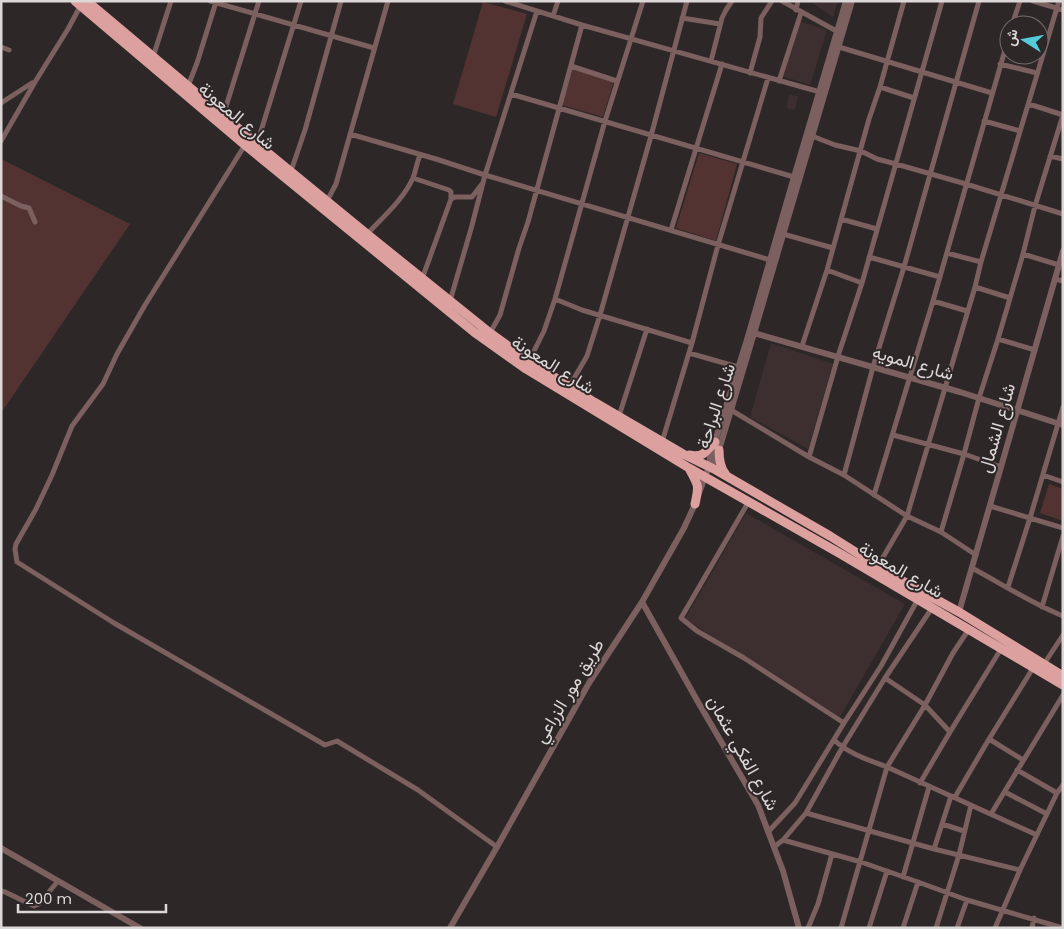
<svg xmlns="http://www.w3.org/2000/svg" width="1064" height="929" font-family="Poppins,Vazirmatn,sans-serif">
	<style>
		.built { fill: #3d2f2f }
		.green { fill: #533331 }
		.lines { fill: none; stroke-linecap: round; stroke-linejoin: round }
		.minor { stroke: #7b605f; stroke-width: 5 }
		.tertiary { stroke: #7b605f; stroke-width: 6 }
		.trunk { stroke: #dca09e; stroke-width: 9 }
		.labels { text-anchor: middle; stroke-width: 4; stroke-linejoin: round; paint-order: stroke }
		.street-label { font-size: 18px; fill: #dcd8d7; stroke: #2e2727 }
	</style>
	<rect width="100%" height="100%" fill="#2e2727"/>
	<path class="built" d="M809,1H838L833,17Z
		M799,21L827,30L810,85L782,76Z
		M790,95L798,96L795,110L787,108L788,97H789Z
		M771,343L833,364L808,449L750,417Z
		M746,513L905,604L840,717L685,619Z"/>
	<path class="green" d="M483,2L527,14L496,117L453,104Z
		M573,69L614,81L603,117L562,105Z
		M699,153L737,164L716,241L676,228Z
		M1,159L130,224L1,413Z
		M1049,484L1063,489V521L1040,513Z"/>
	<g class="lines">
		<path class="minor" d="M210,1L374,48
			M505,1L582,25L820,92
			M782,1L840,33
			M1033,1L1063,10
			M796,10L798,1
			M553,16L558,1
			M682,18L720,24
			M1012,25L1020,1
			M1,47L9,50
			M839,47L992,93
			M153,57L171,1
			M711,61L722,18L726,10L732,1
			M1000,64L1037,73
			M571,66L617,81
			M750,73L760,37L761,18L772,1
			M779,81L801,13
			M188,86L197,63L216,2
			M880,87L914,98
			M511,94L794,177
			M1,103L32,83
			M1029,104L1063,115
			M223,116L259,1
			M984,121L1020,131
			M350,134L436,159L485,175L537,11
			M812,136L835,145L861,151L877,159L896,164L966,184L1063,214
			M1,141L35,82L68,29L83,1
			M257,144L301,1
			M245,145L145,305L117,354L103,384L72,426L52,475L36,509L16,544L15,549L17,562L114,623L325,745L337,741L418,790L497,847
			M1050,156L1063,159
			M291,171L305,130L341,1
			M413,178L449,190L451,192V199
			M1,196L21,206L29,208L35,222
			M327,201L336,184L388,1
			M841,219L877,229
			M671,230L722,64
			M367,234C383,217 403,200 413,178C416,170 417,162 420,155
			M783,234L833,248
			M947,253L981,262
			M1023,254L1059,265
			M869,257L940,277
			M827,270L862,283
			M422,279L451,199L455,197H472L482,184
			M1055,279L1063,281
			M975,287L1010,298
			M555,299L582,310L692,343
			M450,301L471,229L485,175L770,260
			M933,301L967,311
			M490,333L500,315L519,248L528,222L582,25
			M998,339L1035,350
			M802,346L827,270L869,119L880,87L904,1
			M689,353L738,367
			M529,361L544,331L555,299L605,121L643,1
			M569,387L587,356L600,315L651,136L687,1
			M731,410L809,457L844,475L907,516L941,532L976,555
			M619,416L647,329
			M893,435L964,454L1001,467
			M662,442L692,343L718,245L768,78
			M809,457L839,353L862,283L942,1
			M844,475L873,367L904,267L979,1
			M1043,475L1063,482
			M874,495L933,301L1009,36
			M749,501L681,618L697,631L744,658L844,723
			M990,506L1063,528
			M941,532L964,454L979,398L998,339L1023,254L1035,206L1063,115
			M878,566L907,516L975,287L981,262L1059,1
			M972,568C1002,584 1031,603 1063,616
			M1008,587L1030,518L1063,407
			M1042,607L1063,536
			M1044,664L1063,635
			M885,678L925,705L950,732
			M989,739L1023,760
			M834,740C849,754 869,760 887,767L1037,835
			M1017,770L1057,793
			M920,783L950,732L1001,649
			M1005,792L1047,814
			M955,797L989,739L1033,668
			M806,813L934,849L1020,870
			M991,814L1063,695
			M942,824L964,831
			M768,832L795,803L844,723L881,666L918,599
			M783,840L861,862L918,882L967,900L1063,928
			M774,847L783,840L806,813L842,748L885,678L932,608
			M934,849L951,796
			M903,877L929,787
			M1,891L5,892L34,906L39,904L58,881
			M808,928L818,904L832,854
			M841,928L887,767L925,705L953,653L969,629
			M869,928L887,871
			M903,928L918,882
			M936,928L959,855L971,805
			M957,928L967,900
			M995,928L1020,870L1057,793L1063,785
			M1032,928L1034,918"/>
		<path class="tertiary" d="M754,333L960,392L1063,425
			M709,467L714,462L719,450L747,357L852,1
			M642,602L698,702L758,805L783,871L799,928
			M959,612L1001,467L1063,251
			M1,848L140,928
			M450,928L497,847L589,683L642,602L684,528L695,504L705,477L709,467L710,457L746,343L794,177L846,1"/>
		<path class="trunk" d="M75,1L245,145L474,332L526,369L689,468L839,553L1063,685
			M87,1L257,144L367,234L490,333L529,361L594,402L683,454L716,470L830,536L897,578L959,612L1063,676
			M719,450C719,459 720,468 726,475
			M689,455C705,458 705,451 715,442
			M690,470C699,486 699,486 695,504"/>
	</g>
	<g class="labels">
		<g class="street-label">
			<text transform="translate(237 116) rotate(40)" y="6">شارع المعونة</text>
			<text transform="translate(913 363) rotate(16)" y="6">شارع المويه</text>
			<text transform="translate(553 365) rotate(32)" y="6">شارع المعونة</text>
			<text transform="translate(716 406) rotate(-72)" y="6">شارع البراحة</text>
			<text transform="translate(997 428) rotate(-74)" y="6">شارع الشمال</text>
			<text transform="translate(901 570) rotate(30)" y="6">شارع المعونة</text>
			<text transform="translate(569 691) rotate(-59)" y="6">طريق مور الزراعي</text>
			<text transform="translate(743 753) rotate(61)" y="6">شارع الفكي عثمان</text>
		</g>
	</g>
	<rect width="1064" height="929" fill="none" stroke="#dcd8d7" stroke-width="5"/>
	<g transform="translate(1024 40) rotate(281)"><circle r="24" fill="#2e2727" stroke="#746e6d"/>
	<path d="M0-4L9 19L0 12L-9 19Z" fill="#53cbda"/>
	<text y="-8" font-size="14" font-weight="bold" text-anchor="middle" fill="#dcd8d7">ش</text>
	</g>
	<path d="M18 904v8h148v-8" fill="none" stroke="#dcd8d7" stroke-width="2.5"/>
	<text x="25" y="904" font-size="15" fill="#dcd8d7" stroke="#2e2727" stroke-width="4" paint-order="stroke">200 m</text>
</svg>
